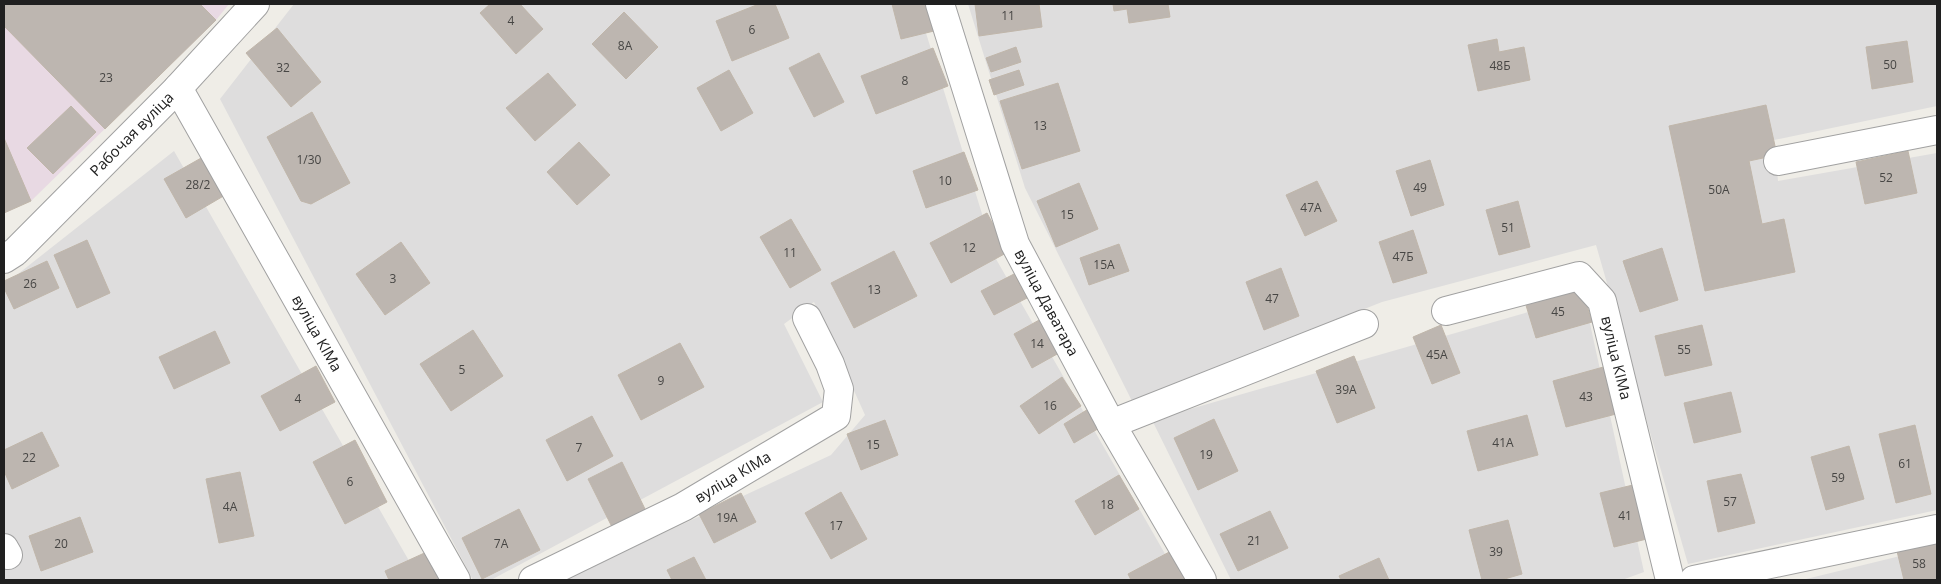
<svg xmlns="http://www.w3.org/2000/svg" width="1941" height="584" font-family="'Open Sans',sans-serif">
	<style>
		.residential { fill: #dedddd }
		.industrial { fill: #e8d9e3 }
		.building { fill: #bdb6b0; stroke: #c0b6aa }
		.lines { fill: none; stroke-linecap: round; stroke-linejoin: round }
		.minor-casing { stroke: #a1a1a1; stroke-width: 30 }
		.minor { stroke: #fff; stroke-width: 28 }
		.labels { text-anchor: middle; stroke-width: 5; stroke-linejoin: round; paint-order: stroke }
		.number-label { font-size: 12px; fill: #474644 }
		.street-label { font-size: 15px; fill: #202020; stroke: #fff }
	</style>
	<rect width="100%" height="100%" fill="#efede7"/>
	<path class="residential" d="M294,4H917L996,259L1180,580H563L831,455L865,415L814,302L784,324L823,402L491,580H473L220,99Z
		M968,4H1937V106L1774,140L1778,181L1937,153V510L1688,564L1596,245L1382,302L1132,401L1025,188Z
		M174,151L420,580H4V285Z
		M1584,296L1644,572L1622,580H1231L1152,420Z
		M1937,547V580H1802Z"/>
	<path class="industrial" d="M4,4H229L216,20L31,201L4,213Z"/>
	<path class="building" d="M4,4H200L216,20L105,129L4,26Z
		M490,4H520L543,29L516,54L480,13Z
		M759,4H775L789,38L732,61L716,21Z
		M892,4H928L934,31L901,39Z
		M975,4H1039L1042,27L979,36Z
		M1113,4H1168L1170,17L1129,23L1127,9L1114,11Z
		M624,12L658,47L626,79L592,44Z
		M277,28L321,82L291,107L246,53Z
		M1497,39L1499,52L1524,47L1530,80L1478,91L1468,45Z
		M1907,41L1913,82L1872,89L1866,47Z
		M1016,47L1021,62L991,72L986,58Z
		M933,48L948,86L876,114L861,76Z
		M819,53L844,102L814,117L789,68Z
		M729,70L753,113L721,131L697,88Z
		M1019,70L1024,85L994,95L989,80Z
		M548,73L576,105L535,141L506,108Z
		M1058,83L1080,151L1022,169L1000,101Z
		M1766,105L1777,155L1749,161L1762,224L1784,219L1795,272L1705,291L1669,126Z
		M71,106L96,132L53,174L27,148Z
		M312,112L350,183L311,204L301,201L267,137Z
		M4,138L31,201L4,213Z
		M579,142L610,175L577,205L547,172Z
		M1908,151L1917,193L1865,204L1856,162Z
		M964,152L978,190L926,208L913,171Z
		M210,153L232,191L186,218L164,179Z
		M1430,160L1444,205L1411,216L1396,171Z
		M1317,181L1337,221L1305,236L1286,195Z
		M1079,183L1098,229L1056,247L1037,201Z
		M1518,201L1530,247L1499,255L1486,210Z
		M987,213L1008,252L951,283L930,243Z
		M791,219L821,270L790,288L760,237Z
		M1413,230L1427,273L1393,283L1379,242Z
		M87,240L110,293L77,308L54,255Z
		M401,242L430,283L385,315L356,274Z
		M1119,244L1129,271L1089,285L1080,258Z
		M1662,248L1678,300L1640,312L1623,261Z
		M894,251L917,296L854,328L831,283Z
		M47,261L59,288L14,309L4,288V281Z
		M1281,268L1299,316L1264,330L1246,282Z
		M1014,274L1027,298L994,315L981,291Z
		M1581,286L1592,322L1536,338L1525,302Z
		M1041,319L1059,353L1032,368L1014,334Z
		M1441,325L1460,373L1432,384L1413,337Z
		M1702,325L1712,365L1665,376L1655,336Z
		M473,330L503,376L451,411L420,364Z
		M215,331L230,363L174,389L159,357Z
		M680,343L704,387L641,420L618,375Z
		M1354,356L1375,408L1337,423L1316,371Z
		M316,366L335,402L280,431L261,396Z
		M1607,366L1620,413L1566,427L1553,381Z
		M1062,377L1081,406L1039,434L1020,406Z
		M1731,392L1741,432L1694,443L1684,403Z
		M1090,408L1101,427L1074,443L1064,424Z
		M1527,415L1538,455L1478,471L1467,431Z
		M592,416L613,456L567,481L546,440Z
		M1214,419L1238,471L1198,490L1174,438Z
		M885,420L898,455L861,470L847,434Z
		M1915,425L1931,494L1896,503L1879,434Z
		M42,432L59,466L12,489L4,471V450Z
		M355,440L387,502L345,524L313,462Z
		M1849,446L1864,499L1826,510L1811,457Z
		M622,462L646,511L612,527L588,479Z
		M240,472L254,536L219,543L206,479Z
		M1741,474L1755,523L1718,532L1707,481Z
		M1119,475L1139,509L1095,535L1075,501Z
		M1637,484L1651,538L1614,547L1600,493Z
		M841,492L867,539L831,559L805,513Z
		M741,493L756,522L714,543L699,514Z
		M519,509L540,550L482,579L462,538Z
		M1270,511L1288,548L1238,571L1220,534Z
		M80,517L93,552L41,571L29,536Z
		M1508,520L1522,574L1501,580H1482L1469,530Z
		M1937,538V580H1904L1896,547Z
		M431,550L444,580H389L385,571Z
		M1173,550L1189,580H1131L1128,574Z
		M694,557L706,580H672L667,570Z
		M1379,558L1389,580H1341L1339,576Z"/>
	<g class="lines">
		<defs>
			<g id="minor">
				<path id="s1" d="M940,4L1015,244L1111,424L1202,580"/>
				<path id="s2" d="M178,88L456,580"/>
				<path d="M1778,161L1937,130"/>
				<path id="s3" d="M4,259L15,252L178,88L255,4"/>
				<path id="s4" d="M1446,311L1579,276L1602,301L1670,580"/>
				<path d="M1111,424L1364,324"/>
				<path d="M4,548L8,555"/>
				<path id="s5" d="M533,580L683,507L836,416L839,389L830,364L807,318"/>
				<path d="M1694,580L1937,529"/>
			</g>
		</defs>
		<use href="#minor" class="minor-casing"/>
		<use href="#minor" class="minor"/>
	</g>
	<g class="labels">
		<g class="number-label">
			<text x="1008" y="20">11</text>
			<text x="511" y="25">4</text>
			<text x="752" y="34">6</text>
			<text x="625" y="50">8А</text>
			<text x="1890" y="69">50</text>
			<text x="1500" y="70">48Б</text>
			<text x="283" y="72">32</text>
			<text x="106" y="82">23</text>
			<text x="905" y="85">8</text>
			<text x="1040" y="130">13</text>
			<text x="309" y="164">1/30</text>
			<text x="1886" y="182">52</text>
			<text x="945" y="185">10</text>
			<text x="198" y="189">28/2</text>
			<text x="1420" y="192">49</text>
			<text x="1719" y="194">50А</text>
			<text x="1311" y="212">47А</text>
			<text x="1067" y="219">15</text>
			<text x="1508" y="232">51</text>
			<text x="969" y="252">12</text>
			<text x="790" y="257">11</text>
			<text x="1403" y="261">47Б</text>
			<text x="1104" y="269">15А</text>
			<text x="393" y="283">3</text>
			<text x="30" y="288">26</text>
			<text x="874" y="294">13</text>
			<text x="1272" y="303">47</text>
			<text x="1558" y="316">45</text>
			<text x="1037" y="348">14</text>
			<text x="1684" y="354">55</text>
			<text x="1437" y="359">45А</text>
			<text x="462" y="374">5</text>
			<text x="661" y="385">9</text>
			<text x="1346" y="394">39А</text>
			<text x="1586" y="401">43</text>
			<text x="298" y="403">4</text>
			<text x="1050" y="410">16</text>
			<text x="1503" y="447">41А</text>
			<text x="873" y="449">15</text>
			<text x="579" y="452">7</text>
			<text x="1206" y="459">19</text>
			<text x="29" y="462">22</text>
			<text x="1905" y="468">61</text>
			<text x="1838" y="482">59</text>
			<text x="350" y="486">6</text>
			<text x="1730" y="506">57</text>
			<text x="1107" y="509">18</text>
			<text x="230" y="511">4А</text>
			<text x="1625" y="520">41</text>
			<text x="727" y="522">19А</text>
			<text x="836" y="530">17</text>
			<text x="1254" y="545">21</text>
			<text x="61" y="548">20</text>
			<text x="501" y="548">7А</text>
			<text x="1496" y="556">39</text>
			<text x="1919" y="568">58</text>
		</g>
		<g class="street-label">
			<text dy="5" stroke="none"><textPath href="#s3" startOffset="179">Рабочая вуліца</textPath></text>
			<text dy="5" stroke="none"><textPath href="#s1" startOffset="318">вуліца Даватара</textPath></text>
			<text dy="5" stroke="none"><textPath href="#s2" startOffset="282">вуліца КІМа</textPath></text>
			<text dy="5" stroke="none"><textPath href="#s4" startOffset="230">вуліца КІМа</textPath></text>
			<text dy="5" stroke="none"><textPath href="#s5" startOffset="225">вуліца КІМа</textPath></text>
		</g>
	</g>
	<rect width="1941" height="584" fill="none" stroke="#202020" stroke-width="10"/>
</svg>
